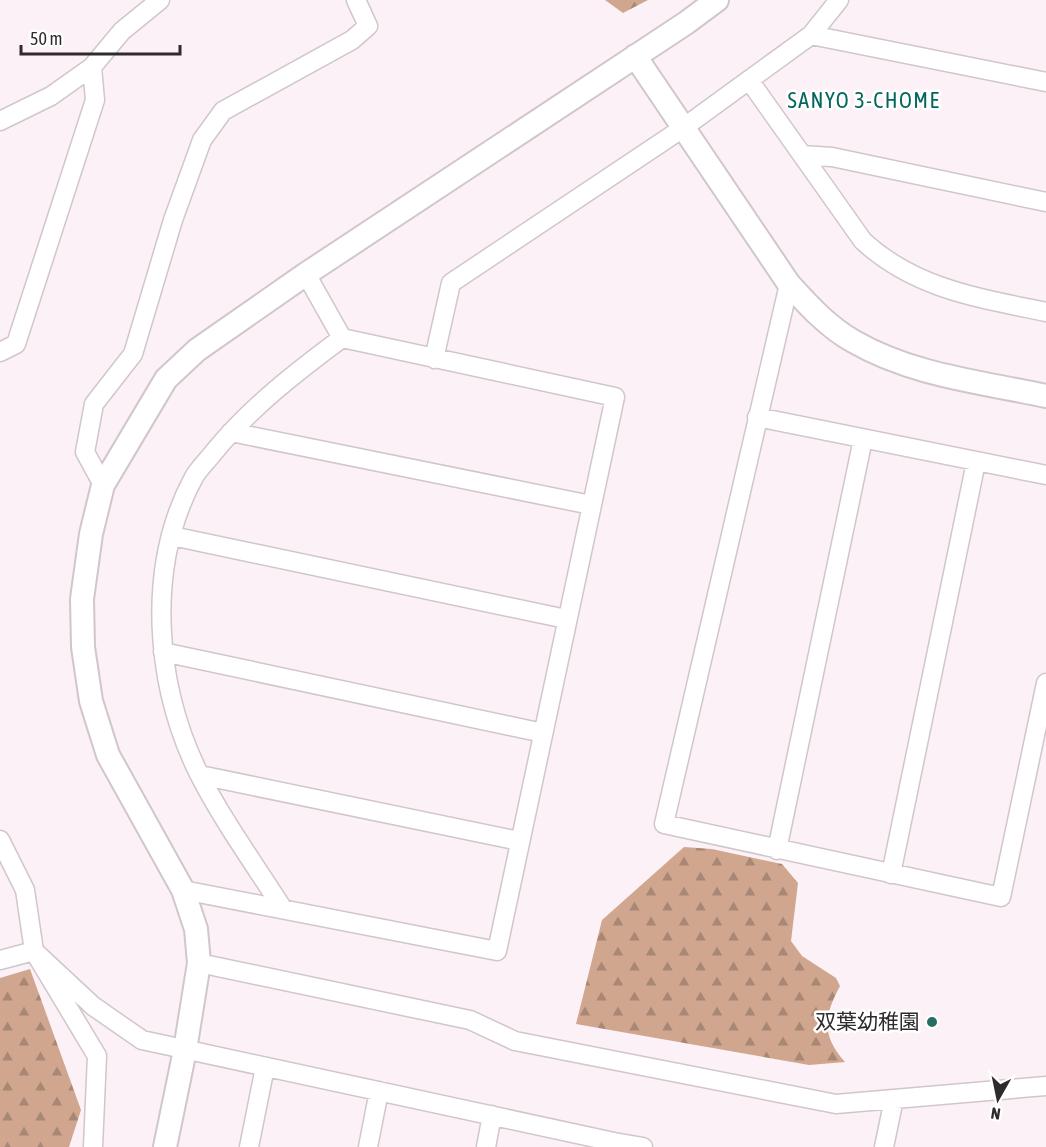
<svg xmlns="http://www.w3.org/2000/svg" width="1046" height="1147" font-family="'Asap Condensed','Noto Sans JP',sans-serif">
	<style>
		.forest { fill: url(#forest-firs) }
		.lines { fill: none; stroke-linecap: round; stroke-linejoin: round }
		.minor-casing { stroke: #d0c6cb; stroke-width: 21 }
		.tertiary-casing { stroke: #d0c6cb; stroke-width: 26 }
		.minor { stroke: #fff; stroke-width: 18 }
		.tertiary { stroke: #fff; stroke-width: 22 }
		.poi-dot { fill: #266e65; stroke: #fff; stroke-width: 2 }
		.labels { text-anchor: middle; stroke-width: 5; stroke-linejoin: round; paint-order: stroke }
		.poi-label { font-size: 21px; fill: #2f2b2d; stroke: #fff; text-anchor: end }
		.neighbourhood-label { font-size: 22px; letter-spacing: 1.5px; fill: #05665d; stroke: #fff }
	</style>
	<defs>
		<pattern id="forest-firs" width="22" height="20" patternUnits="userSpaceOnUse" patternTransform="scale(1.5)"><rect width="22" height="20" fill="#d0a68f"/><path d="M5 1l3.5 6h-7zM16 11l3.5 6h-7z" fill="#a98775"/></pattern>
	</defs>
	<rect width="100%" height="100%" fill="#fbf1f6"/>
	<path class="forest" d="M605,0H648L623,13Z
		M684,847L712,849L782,864L798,883L791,941L802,956L836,978L840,986C824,1016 821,1035 845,1062L809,1065L576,1024L602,920Z
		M30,969L81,1110L69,1147H0V978Z"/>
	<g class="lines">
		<defs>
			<path id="minor" d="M811,35L1046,82
				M749,80L863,241C915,289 979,298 1046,312
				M0,121L51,96L92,67L122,31L160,0
				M802,155L832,157L1046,202
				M789,284L664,824L1001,897L1046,683
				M0,352L16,344L95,100L92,67
				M434,359L451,283L683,128L749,80L811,35L839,0
				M757,417L1046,475
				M231,432L591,505
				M103,485L85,452L94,404L133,354L173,220L202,140L223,111L352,40L368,26L356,0
				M172,536L566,619
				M163,652L543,733
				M200,775L519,841
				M0,840L25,890L34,951L97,1056L93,1147
				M777,850L863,439
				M891,874L976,462
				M183,890L497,951L615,397L342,338L306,274
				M283,909C255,865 223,821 199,774C155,685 145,567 194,477C199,468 208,460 214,452C251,407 295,373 342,338
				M34,951L93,1006L142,1040L614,1142L613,1147
				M0,960L34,951
				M199,963L470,1020L515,1041L836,1104L1046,1086
				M614,1142L643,1147
				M249,1147L265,1067
				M368,1147L379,1091
				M486,1147L492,1115
				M884,1147L894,1099"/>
			<path id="tertiary" d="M635,56L789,284C808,305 828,327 853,341C911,375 981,382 1046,396
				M165,1147L185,1050L199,963L196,929L183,890L108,755L91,701L83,647L82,599L91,534L103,485L166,379L197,350L306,274L686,23L717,0"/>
		</defs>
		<use href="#minor" class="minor-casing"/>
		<use href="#tertiary" class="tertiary-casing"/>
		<use href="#minor" class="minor"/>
		<use href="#tertiary" class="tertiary"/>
	</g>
	<circle class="poi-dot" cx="932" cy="1022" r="6"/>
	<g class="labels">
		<g class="poi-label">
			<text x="920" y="1029">双葉幼稚園</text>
		</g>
		<g class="neighbourhood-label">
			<text x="864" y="108">SANYO 3-CHOME</text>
		</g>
	</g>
	<g transform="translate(998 1099) rotate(189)" stroke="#ffffff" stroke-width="4.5" paint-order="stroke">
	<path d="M0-4.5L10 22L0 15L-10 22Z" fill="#2f2b2d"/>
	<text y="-9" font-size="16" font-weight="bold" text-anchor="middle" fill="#2f2b2d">N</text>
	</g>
	<path d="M21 45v9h159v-9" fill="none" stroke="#2f2b2d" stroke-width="3"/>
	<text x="30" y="45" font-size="18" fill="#2f2b2d" stroke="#ffffff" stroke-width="4.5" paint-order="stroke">50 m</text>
</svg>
